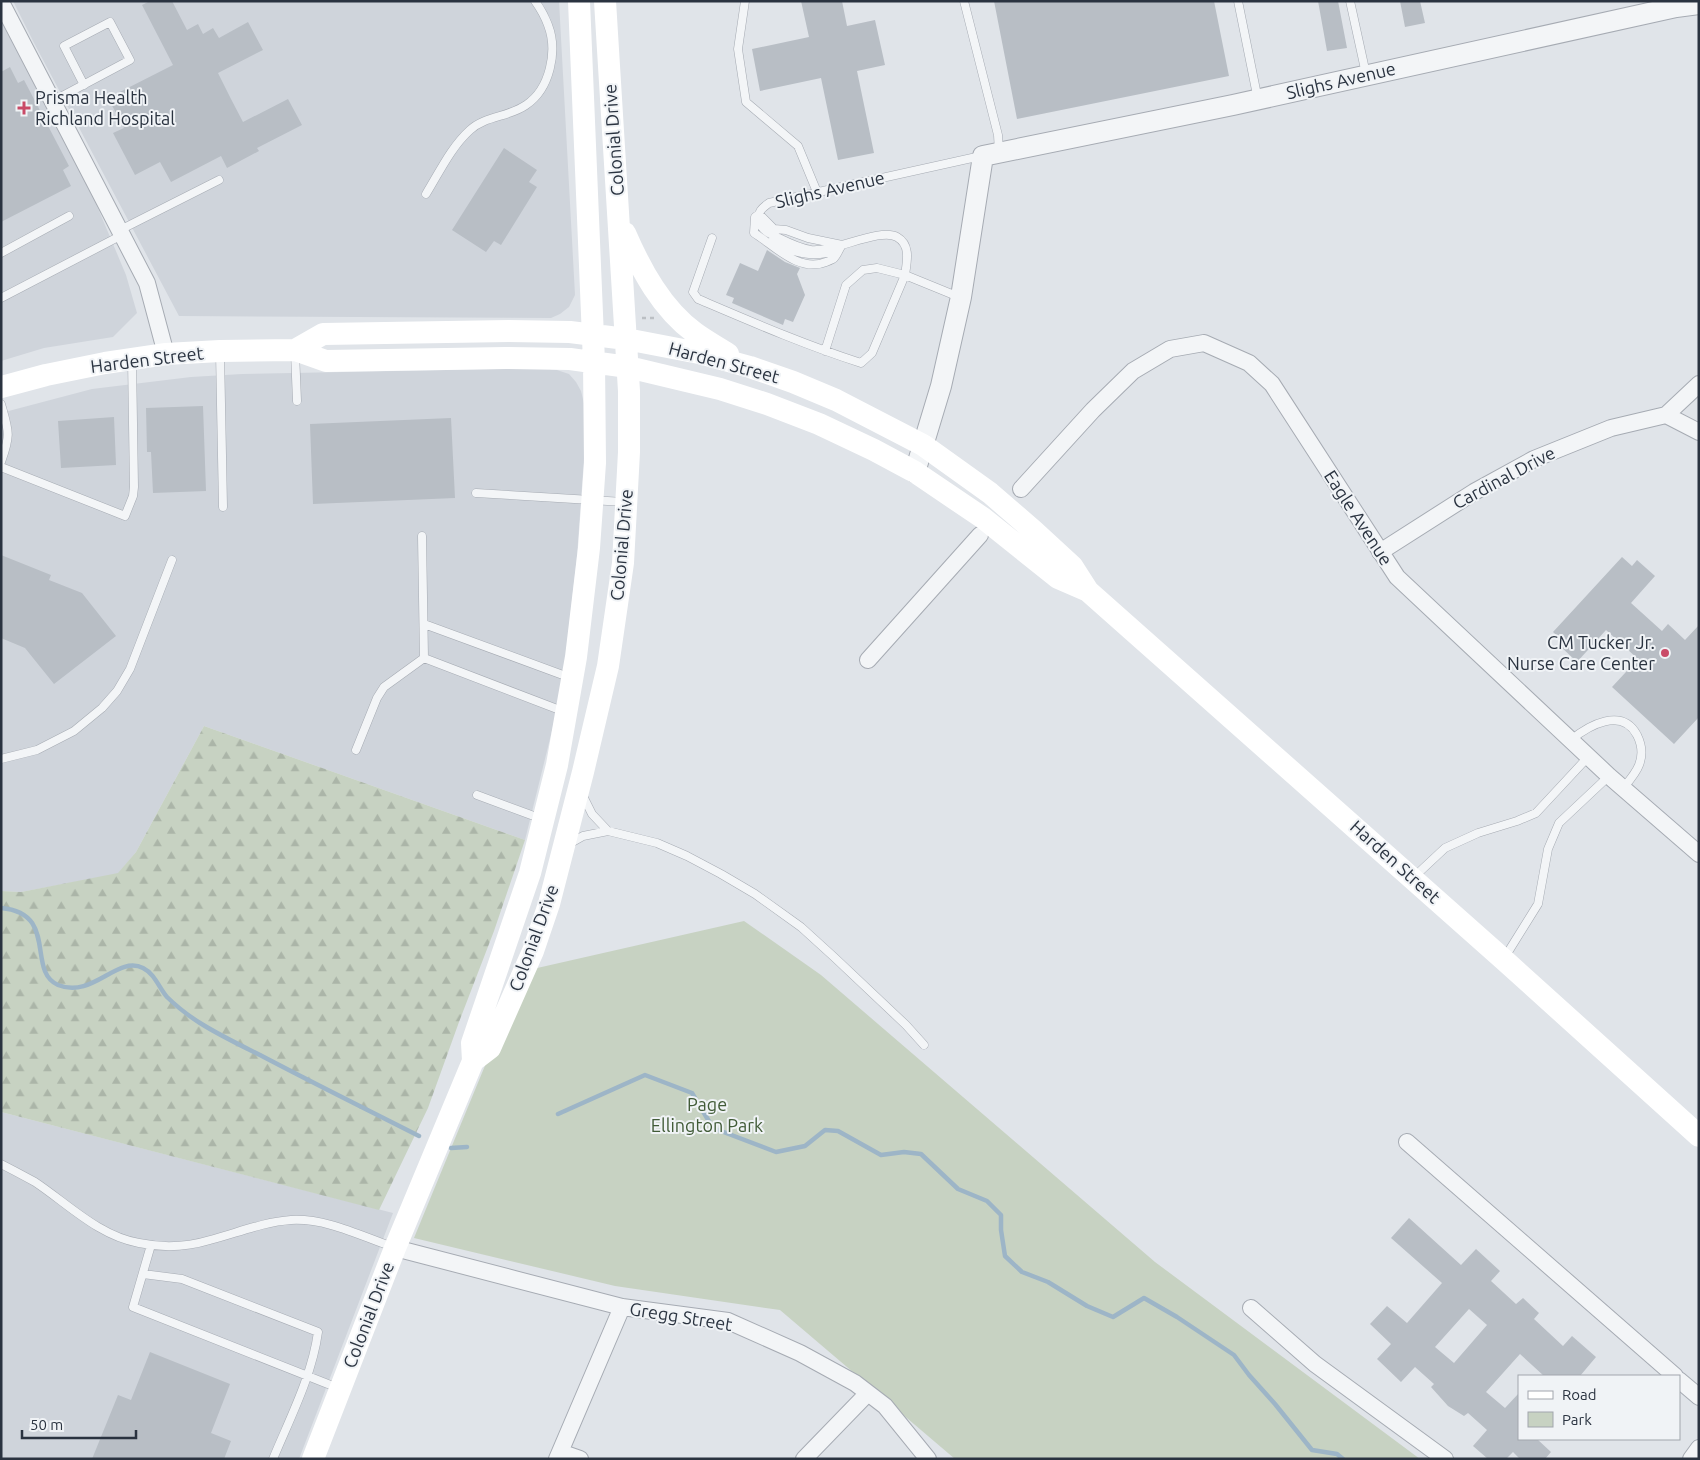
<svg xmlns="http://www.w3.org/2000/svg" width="1700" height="1460" font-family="Ubuntu,sans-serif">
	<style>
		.built { fill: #cfd4db }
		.forest { fill: url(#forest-firs) }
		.park { fill: #c7d2c2 }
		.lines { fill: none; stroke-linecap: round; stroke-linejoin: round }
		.stream { stroke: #9db5c7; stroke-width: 4.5 }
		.building { fill: #b8bec5; fill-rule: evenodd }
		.service-casing { stroke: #a6abb3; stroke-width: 9 }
		.minor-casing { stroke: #a6abb3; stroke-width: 18 }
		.tertiary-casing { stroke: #a6abb3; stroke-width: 22 }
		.path { stroke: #bbbfc4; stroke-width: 2.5; stroke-dasharray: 4 4; stroke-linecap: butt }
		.service { stroke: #f3f5f7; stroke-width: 8 }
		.minor { stroke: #f3f5f7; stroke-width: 16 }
		.tertiary { stroke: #f3f5f7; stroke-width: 20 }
		.secondary { stroke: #fff; stroke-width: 22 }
		.poi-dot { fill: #c94a67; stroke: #f0f3f6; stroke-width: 2 }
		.labels { text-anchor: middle; stroke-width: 4; stroke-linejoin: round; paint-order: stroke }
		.street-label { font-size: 18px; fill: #2a3340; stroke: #f0f3f6 }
		.poi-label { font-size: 18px; fill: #2a3340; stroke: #f0f3f6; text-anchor: start }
		.park-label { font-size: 18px; fill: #415b37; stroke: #f0f3f6 }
	</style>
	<defs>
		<pattern id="forest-firs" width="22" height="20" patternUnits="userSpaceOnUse" patternTransform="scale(1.25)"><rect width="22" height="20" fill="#c7d2c2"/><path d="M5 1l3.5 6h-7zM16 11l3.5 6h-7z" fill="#abb5a8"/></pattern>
	</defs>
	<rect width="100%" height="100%" fill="#e0e4e9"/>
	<path class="built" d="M13,1H559L575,295L569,307L560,314L551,318L179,316L33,41Z
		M1,18L92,194L126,275L137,313L113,337L44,348L1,361Z
		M542,368L557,370L569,374L576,382L581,391L587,416L577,556L562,690L525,840L204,726L136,852L118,874L21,892L1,891V413L92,389L191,377L242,374Z
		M1,1112L393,1213L299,1459H1Z"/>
	<path class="forest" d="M204,726L525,840L494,931L459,1022L428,1108L379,1210L1,1112V891L21,892L118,873L136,852Z"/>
	<path class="park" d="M744,921L821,975L1155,1262L1420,1459H955L780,1310L615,1286L414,1238L524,971Z"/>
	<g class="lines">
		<path class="stream" d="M1,908C59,913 26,971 58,985C93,999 117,955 143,968C155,974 159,988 167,997C176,1006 189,1016 200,1023C219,1035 240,1045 260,1055C313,1083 366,1109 419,1136
			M558,1114L645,1075L692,1093L713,1128L776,1152L805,1146L825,1130L838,1131L881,1155L904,1152L921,1154L958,1189L987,1201L1001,1215V1230L1005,1256L1022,1272L1048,1282L1087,1306L1113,1317L1144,1298L1177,1317L1234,1355L1249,1375L1275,1404L1312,1450L1337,1454L1343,1459
			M451,1148L467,1147"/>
	</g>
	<path class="building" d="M150,1H172L187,30L198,24L203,34L213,28L219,38L248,22L263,50L218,73L231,99L243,122L288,99L302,125L257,148L259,151L227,168L221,156L171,182L160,162L135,175L113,133L124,128L108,98L173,65L142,5Z
		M801,1H842L847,26L875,20L885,65L857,71L874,153L838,160L821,78L760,91L752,49L809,37Z
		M994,1H1214L1229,76L1017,119Z
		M1318,1H1338L1347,48L1327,51Z
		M1400,1H1420L1425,23L1405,27Z
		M10,67L18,83L24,80L69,166L63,170L71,186L1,222V72Z
		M504,148L537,170L529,182L537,187L501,245L494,241L486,252L452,230Z
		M767,250L785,262L800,268L797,274L805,295L793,322L785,319L783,325L732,303L734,298L726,295L740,263L758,271Z
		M203,406L206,491L153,493L151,452H147L146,408Z
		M114,417L116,465L61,468L58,421Z
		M451,418L455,498L313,504L310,424Z
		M1,555L51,575L49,580L82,593L116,636L54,684L25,648L1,638Z
		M1622,557L1632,566L1637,560L1655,576L1631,603L1662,631L1668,624L1685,640L1699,625V717L1674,744L1612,687L1638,659L1606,630L1577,662L1560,646L1564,642L1553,632Z
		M1409,1218L1461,1265L1476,1249L1500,1271L1491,1281L1516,1304L1523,1298L1539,1313L1534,1319L1563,1346L1572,1336L1596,1357L1580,1376H1544L1520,1354L1486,1392L1505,1408L1519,1393V1439H1537L1551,1452L1545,1459H1520L1513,1452L1506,1459H1488L1473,1446L1487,1430L1468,1413L1464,1416L1448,1406L1431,1387L1434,1384L1415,1367L1401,1382L1377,1359L1391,1344L1370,1324L1387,1306L1407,1323L1442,1283L1391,1238ZM1469,1309L1487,1325L1454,1363L1435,1347Z
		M150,1352L230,1384L211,1433L231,1441L224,1459H92L118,1395L131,1400Z"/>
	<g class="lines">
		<defs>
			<path id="service" d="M745,1L738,49L746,102L798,146L817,192
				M964,1L998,135L999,152
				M1238,1L1258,100
				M1350,1L1366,74
				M53,101L130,60L110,22L64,46L84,85
				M426,194C439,173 451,147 470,130C485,116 509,117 526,105C550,89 558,51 548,25C545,17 540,8 535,1
				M759,214L774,229L786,230L808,238L842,245C839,249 837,256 833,259C831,260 829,261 826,262C799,273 775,246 754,233L755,217Z
				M120,230L219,180
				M712,238L693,292L698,299C752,322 805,345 861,363L872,353L905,275L877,268L863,270L846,285L825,351
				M772,241C789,252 817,260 836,249
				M1,253L69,216
				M959,297L905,275C907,261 911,245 897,237C880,227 833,253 811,250C799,248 789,243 779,238C770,234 762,231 759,221C757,212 762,208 769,203L981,156
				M1,298L122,235
				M295,352L297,401
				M220,353L223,507
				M1,404C9,432 11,434 1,462
				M1,467L125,516L133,496L134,487L132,360
				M476,493L624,502
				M422,536L424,658
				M424,624L571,678
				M424,658L565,712
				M1571,740C1589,725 1622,707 1637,735C1642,745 1643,755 1639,765C1636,773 1629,781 1624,787
				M356,750L377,698L384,687L424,658
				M1,759L37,750L74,731L102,708L117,691L130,669L172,560
				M477,795L542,819
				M583,796L592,814L608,831
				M569,844L583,836L608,831L657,843L687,856L721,874L755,894L801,927L834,957L906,1025L924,1045
				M1414,877L1445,848L1478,833L1517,821L1536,813L1589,756
				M1505,957L1538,904L1548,849L1559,823L1609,776
				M1,1164C13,1170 24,1176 35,1182C68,1204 99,1236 139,1243C163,1248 187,1247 210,1240C237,1233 263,1222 291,1220C326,1218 361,1236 393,1247
				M151,1245L133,1307L338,1388
				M143,1274L182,1279L318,1332C312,1376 290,1418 273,1459"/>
			<path id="minor" d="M1,2L147,283L166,354
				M1666,415L1699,432
				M1021,489L1093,410L1133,371L1170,349L1204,343L1249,363L1272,384L1397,577L1609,776L1699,854
				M1380,552L1474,492L1534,459L1611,428L1666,415L1699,384
				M868,660L980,535
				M1407,1142L1675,1376
				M395,1248L622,1307L728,1321L800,1353L855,1383L885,1406L928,1459
				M1251,1308L1315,1364L1445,1459
				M1679,1380L1699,1397
				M560,1452L580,1459
				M557,1459L622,1307
				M804,1459L868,1393
				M1691,1459L1699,1448"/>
			<path id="tertiary" d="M915,472L941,386L961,297L983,156L1233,105L1676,7L1699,4"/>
		</defs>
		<use href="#service" class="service-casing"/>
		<use href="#minor" class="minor-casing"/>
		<use href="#tertiary" class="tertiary-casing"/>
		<path class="path" d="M642,318H654"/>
		<use href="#service" class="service"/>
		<use href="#minor" class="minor"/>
		<use href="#tertiary" class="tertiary"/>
		<path class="secondary" d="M625,233C641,270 662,309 695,333C706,341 717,347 728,354
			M295,350L323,334L509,331L570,332L626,339L699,353L750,367L793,382L836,400L923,445L990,493L1034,531L1072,566L1088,591L1503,959L1699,1136
			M1,387L46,375L105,363L166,354L220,351L295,350L326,361L506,358L570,359L628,367L720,389L767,404L819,424L874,450L915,472L983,518L1058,578L1088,591
			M473,1061L490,1048L533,951L549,904L583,772L608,666L623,563L629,452V391L605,1
			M313,1459L395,1248L473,1061L472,1043L530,873L557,765L576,657L589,548L595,463L594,362L579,1"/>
	</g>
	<g class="poi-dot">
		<path d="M21.5 100.5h5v5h5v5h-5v5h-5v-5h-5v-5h5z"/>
		<circle cx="1665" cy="653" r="5"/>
	</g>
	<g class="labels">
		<g class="street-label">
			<text transform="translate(1341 81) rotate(-13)" y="6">Slighs Avenue</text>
			<text transform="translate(614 140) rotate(-94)" y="6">Colonial Drive</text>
			<text transform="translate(830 190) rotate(-13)" y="6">Slighs Avenue</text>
			<text transform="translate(147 360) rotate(-7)" y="6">Harden Street</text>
			<text transform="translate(724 363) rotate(15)" y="6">Harden Street</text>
			<text transform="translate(1504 478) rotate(-28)" y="6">Cardinal Drive</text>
			<text transform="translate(1358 518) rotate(57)" y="6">Eagle Avenue</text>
			<text transform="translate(622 545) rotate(-85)" y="6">Colonial Drive</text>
			<text transform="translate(1395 862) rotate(42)" y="6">Harden Street</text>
			<text transform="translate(534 938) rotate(-70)" y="6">Colonial Drive</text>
			<text transform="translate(369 1315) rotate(-69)" y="6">Colonial Drive</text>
			<text transform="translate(681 1317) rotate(9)" y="6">Gregg Street</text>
		</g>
		<g class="poi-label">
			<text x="35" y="104">Prisma Health<tspan x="35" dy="21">Richland Hospital</tspan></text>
			<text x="1655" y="649" text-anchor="end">CM Tucker Jr.<tspan x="1655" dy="21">Nurse Care Center</tspan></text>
		</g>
		<g class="park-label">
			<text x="707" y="1111">Page<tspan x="707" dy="21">Ellington Park</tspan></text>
		</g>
	</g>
	<rect width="1700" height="1460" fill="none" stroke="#2a3340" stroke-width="5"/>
	<rect x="1518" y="1375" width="162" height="65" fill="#f0f3f6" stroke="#a1a6ad"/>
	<rect x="1528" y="1391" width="25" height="8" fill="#ffffff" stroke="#a1a6ad"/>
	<text x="1562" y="1400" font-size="15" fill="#2a3340">Road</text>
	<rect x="1528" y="1412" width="25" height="15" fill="#c7d2c2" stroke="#a1a6ad"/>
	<text x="1562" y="1425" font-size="15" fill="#2a3340">Park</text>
	<path d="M22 1430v8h114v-8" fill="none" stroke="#2a3340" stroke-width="2.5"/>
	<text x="30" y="1430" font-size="15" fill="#2a3340" stroke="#f0f3f6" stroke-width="4" paint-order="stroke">50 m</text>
</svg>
